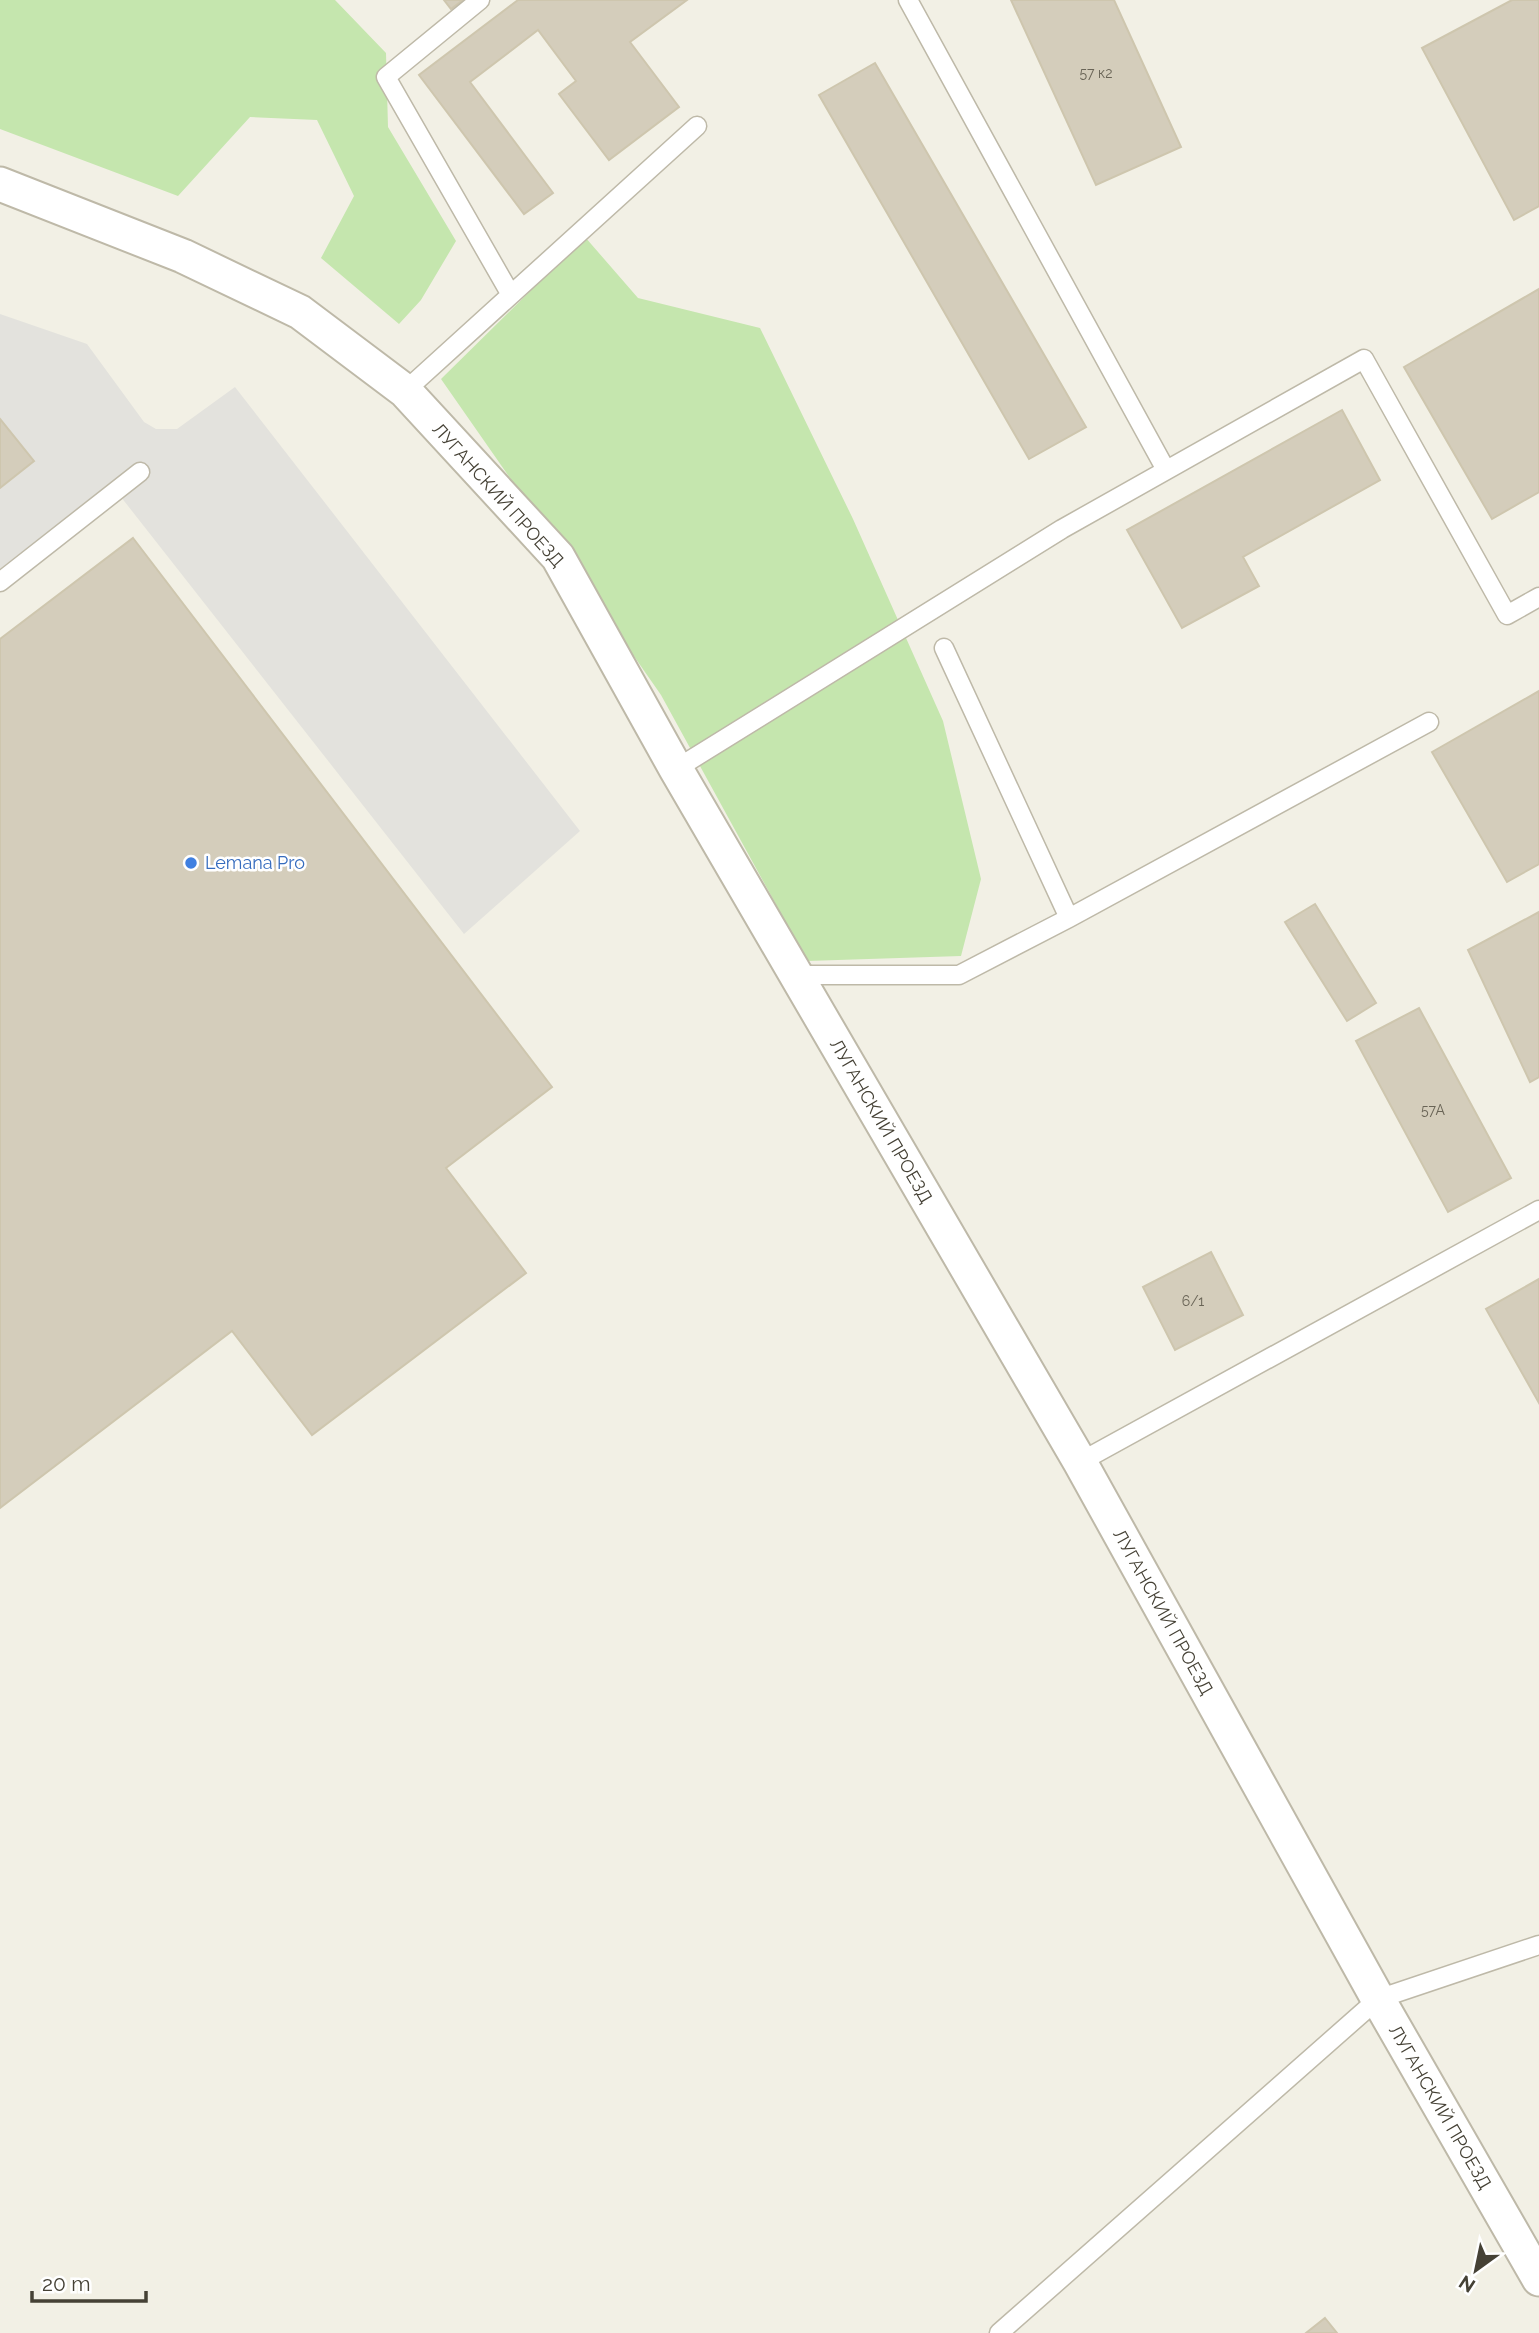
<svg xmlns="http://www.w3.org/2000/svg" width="1539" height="2333" font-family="Raleway,sans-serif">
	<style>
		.green { fill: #c5e6ae }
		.parking { fill: #e3e2dd }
		.building { fill: #d4cdbb; stroke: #cec6ae; stroke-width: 2 }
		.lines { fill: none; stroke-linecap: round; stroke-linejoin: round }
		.lane-casing { stroke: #beb9a8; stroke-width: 21 }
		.street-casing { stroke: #beb9a8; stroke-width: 37 }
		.lane { stroke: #fff; stroke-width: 18 }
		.street { stroke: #fff; stroke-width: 33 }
		.shop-dot { fill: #3f7fe0; stroke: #fff; stroke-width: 2.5 }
		.labels { text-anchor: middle; stroke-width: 5; stroke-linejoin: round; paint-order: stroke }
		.number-label { font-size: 14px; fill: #696456 }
		.street-label { font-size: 18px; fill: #454135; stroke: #fff }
		.shop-label { font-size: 18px; fill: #366cbe; stroke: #fff; text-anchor: start }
	</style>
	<rect width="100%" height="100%" fill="#f2f0e5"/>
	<path class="green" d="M0,0H335L386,53L388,127L456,241L421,300L399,324L321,258L354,196L317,120L250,117L178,196L0,129Z
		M585,237L638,298L760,328L853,519L943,721L981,879L961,956L807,961L661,695L441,379Z"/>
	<path class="parking" d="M0,314L87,344L144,422L156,429H177L235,387L580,831L464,934L110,483L0,569Z"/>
	<path class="building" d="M444,0H463L451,9Z
		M518,0H687L630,42L679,107L609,160L559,94L576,81L538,30L470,82L553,193L524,214L419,75Z
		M1011,0H1114L1181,147L1096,185Z
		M1512,0H1539V206L1514,220L1422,48Z
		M875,63L1086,427L1029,459L819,95Z
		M1539,289V492L1492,519L1404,367Z
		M1342,410L1380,480L1243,557L1259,586L1182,628L1127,530Z
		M0,419L34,461L0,488Z
		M133,538L552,1087L446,1168L526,1273L312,1435L232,1331L0,1508V639Z
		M1539,691V864L1507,882L1432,752Z
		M1315,904L1376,1003L1347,1021L1285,922Z
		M1539,912V1077L1530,1082L1468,950Z
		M1419,1008L1511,1178L1448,1212L1356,1041Z
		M1211,1252L1243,1315L1175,1350L1143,1287Z
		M1539,1279V1403L1486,1309Z
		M1325,2318L1337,2333H1306Z"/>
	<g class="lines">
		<defs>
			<path id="lane" d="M480,0L386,77L511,295
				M908,0L1166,470
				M405,391L697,126
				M0,582L140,472
				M944,648L1069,918
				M676,769L1062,529L1364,359L1507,615L1539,597
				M795,975H959L1069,918L1429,722
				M1080,1462L1539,1210
				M999,2333L1378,1999L1539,1945"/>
			<path id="street" d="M0,184L183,256L300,312L405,391L558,557L676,769L1080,1462L1378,1999L1539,2279"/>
		</defs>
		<use href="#lane" class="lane-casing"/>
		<use href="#street" class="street-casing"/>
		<use href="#lane" class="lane"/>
		<use href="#street" class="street"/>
	</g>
	<circle class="shop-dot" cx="191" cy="863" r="7"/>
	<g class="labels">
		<g class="number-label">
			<text x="1096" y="78">57 к2</text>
			<text x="1433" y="1115">57А</text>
			<text x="1193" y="1306">6/1</text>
		</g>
		<g class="street-label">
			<text transform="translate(498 495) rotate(48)" y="6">ЛУГАНСКИЙ ПРОЕЗД</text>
			<text transform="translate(881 1121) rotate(60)" y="6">ЛУГАНСКИЙ ПРОЕЗД</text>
			<text transform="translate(1163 1612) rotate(61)" y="6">ЛУГАНСКИЙ ПРОЕЗД</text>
			<text transform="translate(1440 2107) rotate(60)" y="6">ЛУГАНСКИЙ ПРОЕЗД</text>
		</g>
		<g class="shop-label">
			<text x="205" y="869">Lemana Pro</text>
		</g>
	</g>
	<g transform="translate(1476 2270) rotate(213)" stroke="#ffffff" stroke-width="5" paint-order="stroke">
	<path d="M0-5L12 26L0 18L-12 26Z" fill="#454135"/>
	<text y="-10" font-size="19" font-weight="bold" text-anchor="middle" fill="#454135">N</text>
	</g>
	<path d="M32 2291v10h114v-10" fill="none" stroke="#454135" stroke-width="3.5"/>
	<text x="42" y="2291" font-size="21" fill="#454135" stroke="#ffffff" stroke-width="5" paint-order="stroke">20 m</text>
</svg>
